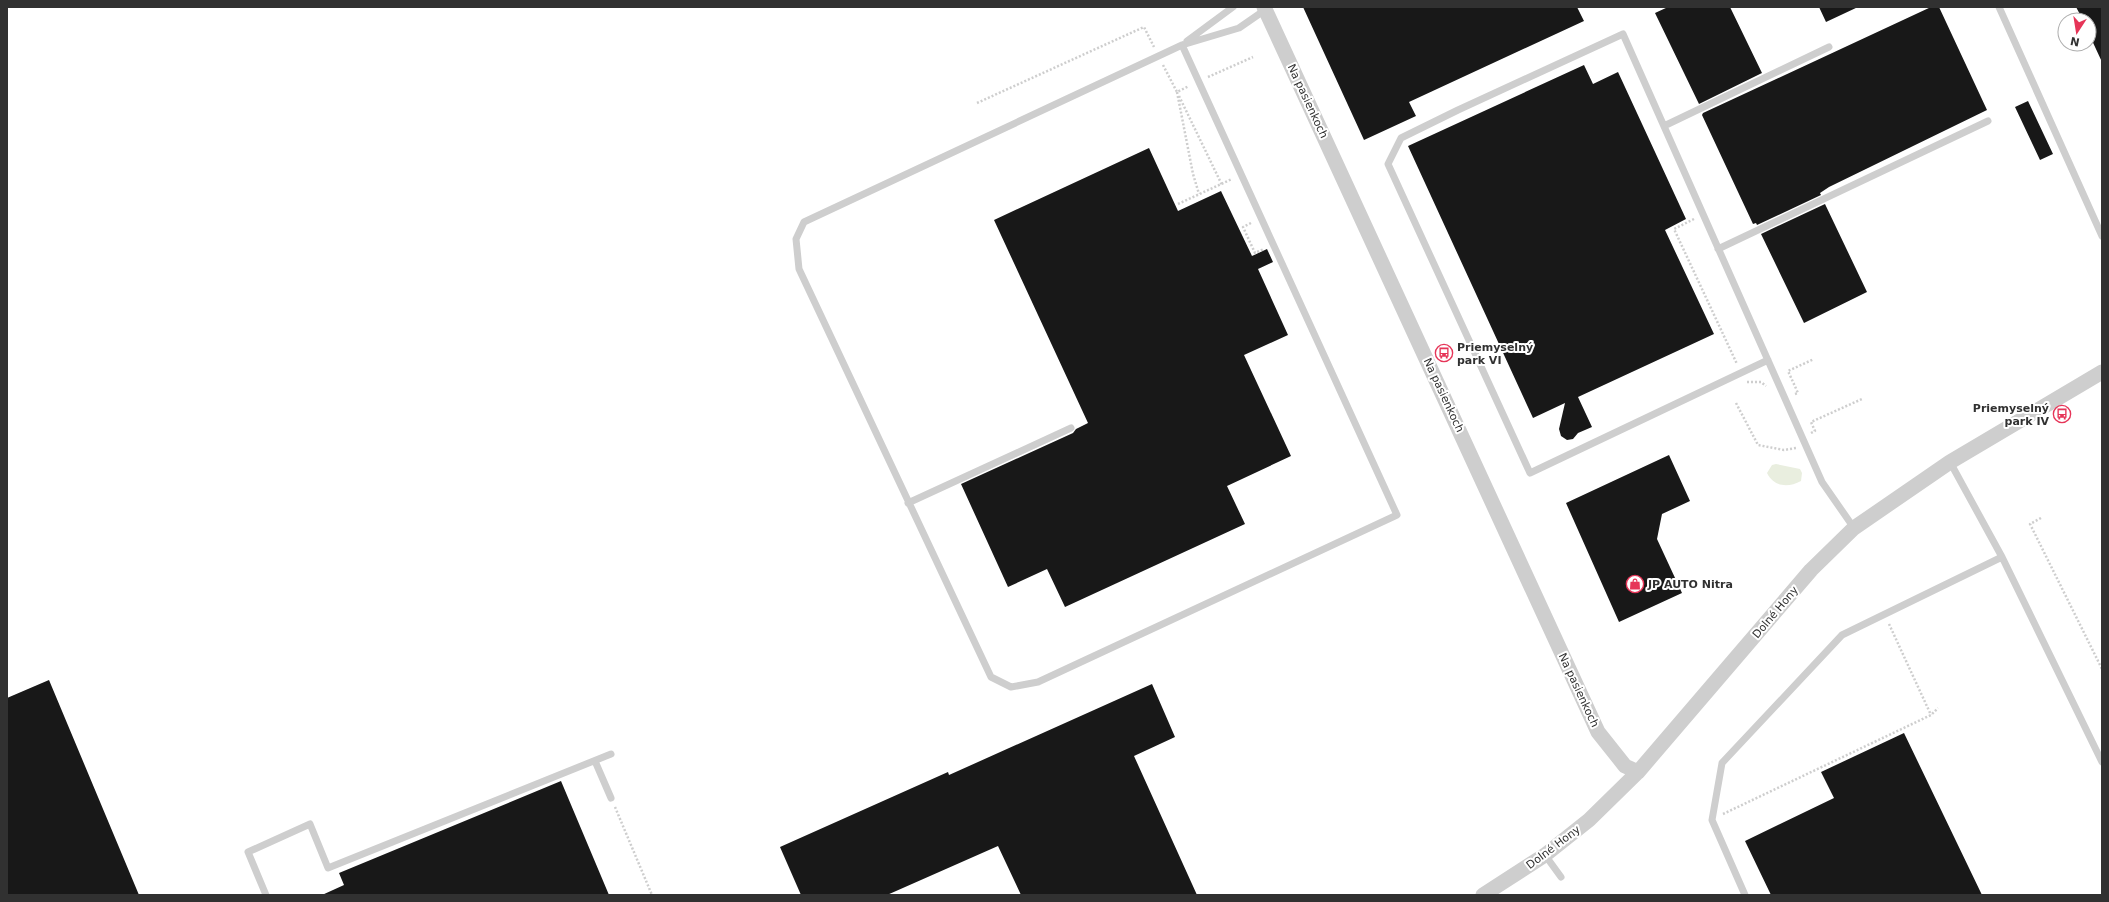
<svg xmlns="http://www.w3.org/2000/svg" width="2109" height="902" font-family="'DejaVu Sans',sans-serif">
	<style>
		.green { fill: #e9eedf }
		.building { fill: #181818 }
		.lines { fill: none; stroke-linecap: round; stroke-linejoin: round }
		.path { stroke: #cecece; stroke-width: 2.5; stroke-dasharray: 2 2; stroke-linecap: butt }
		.service { stroke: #cecece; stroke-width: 7 }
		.minor { stroke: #cecece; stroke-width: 15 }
		.labels { text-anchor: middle; stroke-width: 4; stroke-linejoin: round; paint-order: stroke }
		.street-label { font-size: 11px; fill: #313131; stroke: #fff }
		.poi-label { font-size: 11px; font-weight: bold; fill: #313131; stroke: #fff; text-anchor: start }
	</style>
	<rect width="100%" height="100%" fill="#fff"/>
	<path class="green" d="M1776,464L1800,469L1802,473L1801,481C1788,488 1774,487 1767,473L1772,465Z"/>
	<path class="building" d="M1303,7H1577L1584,21L1409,102L1416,116L1364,140Z
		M1668,7H1730L1762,73L1699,104L1655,13Z
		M1819,7H1858L1826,22Z
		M1931,7H1939L1987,110L1829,187L1820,193L1821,195L1757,225L1756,223L1753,224L1702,115L1703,113Z
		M2076,7H2102V62L2089,34V20H2083Z
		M1584,65L1593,84L1618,72L1686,219L1665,230L1714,334L1578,397L1592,427L1578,433L1573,439L1567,440L1561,436L1559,429L1565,403L1533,418L1408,146Z
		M2028,101L2053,154L2040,160L2015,107Z
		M1149,148L1178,211L1221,191L1252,256L1267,249L1273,262L1258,269L1288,335L1244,355L1291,456L1227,486L1245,524L1065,607L1047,569L1008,587L961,484L1073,433L1076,429L1088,423L994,220Z
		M1825,204L1867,292L1804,323L1761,234Z
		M1669,455L1690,501L1662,514L1657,539L1682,593L1619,622L1566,503Z
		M49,680L139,895H7V698Z
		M1152,684L1175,737L1134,756L1197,895H1021L998,846L887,895H801L780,847L948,772L949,775Z
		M1904,733L1982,895H1771L1745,841L1834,798L1821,772Z
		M561,781L609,895H322L344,885L339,873Z"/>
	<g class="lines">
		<path class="path" d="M1163,65L1177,92L1189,86
			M1208,77L1253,57
			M1177,92L1193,174L1199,194
			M1179,96L1222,185
			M977,103L1144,27L1154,47
			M1178,204L1232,179
			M1694,219L1674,229L1737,364
			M1251,223L1243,227L1255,253L1264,249
			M1747,382H1761L1766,386
			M1795,394L1798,393L1788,371L1814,359
			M1736,403L1758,445L1784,450L1796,448
			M1811,433L1815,431L1811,422L1862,399
			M2041,518L2030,524L2102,669
			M1889,624L1931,715
			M615,807L652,895
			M1723,814L1931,715L1938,708"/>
		<path class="service" d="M1999,7L2102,236
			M1187,41L1233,7
			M1182,45L1397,515L1038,682L1011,687L991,677L799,269L796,239L804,222L1182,45L1239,28L1265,10
			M1664,126L1829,47
			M1718,249L1988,121
			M1768,360L1530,473L1388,164L1401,138L1458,110L1623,34L1822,482L1854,528
			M1950,462L2002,557L2102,762
			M908,503L1071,428
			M595,761L611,798
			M1545,855L1561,877
			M266,895L248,852L310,824L328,868L611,754
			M1745,895L1712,820L1722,763L1842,635L2002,557"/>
		<path class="minor" d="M1264,7L1598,732L1625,766L1638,772
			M1483,895L1545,855L1589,820L1638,772L1811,570L1854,528L1950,462L2102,372"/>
	</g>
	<defs>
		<symbol id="bus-ring" viewBox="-11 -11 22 22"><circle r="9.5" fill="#fff" stroke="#e63558" stroke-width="1.5"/><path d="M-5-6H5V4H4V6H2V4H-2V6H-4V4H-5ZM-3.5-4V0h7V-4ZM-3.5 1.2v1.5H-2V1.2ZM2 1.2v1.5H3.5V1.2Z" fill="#e63558"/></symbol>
		<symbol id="shop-ring" viewBox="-11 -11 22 22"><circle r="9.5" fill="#fff" stroke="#e63558" stroke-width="1.5"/><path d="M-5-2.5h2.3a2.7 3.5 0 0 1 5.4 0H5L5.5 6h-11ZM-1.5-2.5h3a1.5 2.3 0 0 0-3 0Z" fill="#e63558"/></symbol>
	</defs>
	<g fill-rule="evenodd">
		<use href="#bus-ring" x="1434" y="343" width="20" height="20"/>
		<use href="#bus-ring" x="2052" y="404" width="20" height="20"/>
		<use href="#shop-ring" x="1625" y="574" width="20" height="20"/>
	</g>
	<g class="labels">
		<g class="street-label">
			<text transform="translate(1308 101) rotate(65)" y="4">Na pasienkoch</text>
			<text transform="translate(1444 395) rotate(65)" y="4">Na pasienkoch</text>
			<text transform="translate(1775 612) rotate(-50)" y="4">Dolné Hony</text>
			<text transform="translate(1579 690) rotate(65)" y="4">Na pasienkoch</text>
			<text transform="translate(1553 847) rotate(-37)" y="4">Dolné Hony</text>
		</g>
		<g class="poi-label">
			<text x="1457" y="351">Priemyselný<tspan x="1457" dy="13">park VI</tspan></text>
			<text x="2049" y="412" text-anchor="end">Priemyselný<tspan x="2049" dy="13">park IV</tspan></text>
			<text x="1648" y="588">JP AUTO Nitra</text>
		</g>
	</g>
	<rect width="2109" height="902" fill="none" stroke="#313131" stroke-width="16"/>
	<g transform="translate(2077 32) rotate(192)"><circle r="19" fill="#ffffff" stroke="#adadad"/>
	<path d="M0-3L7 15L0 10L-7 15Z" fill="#e63558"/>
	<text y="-6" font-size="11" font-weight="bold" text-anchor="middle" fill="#313131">N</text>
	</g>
</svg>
